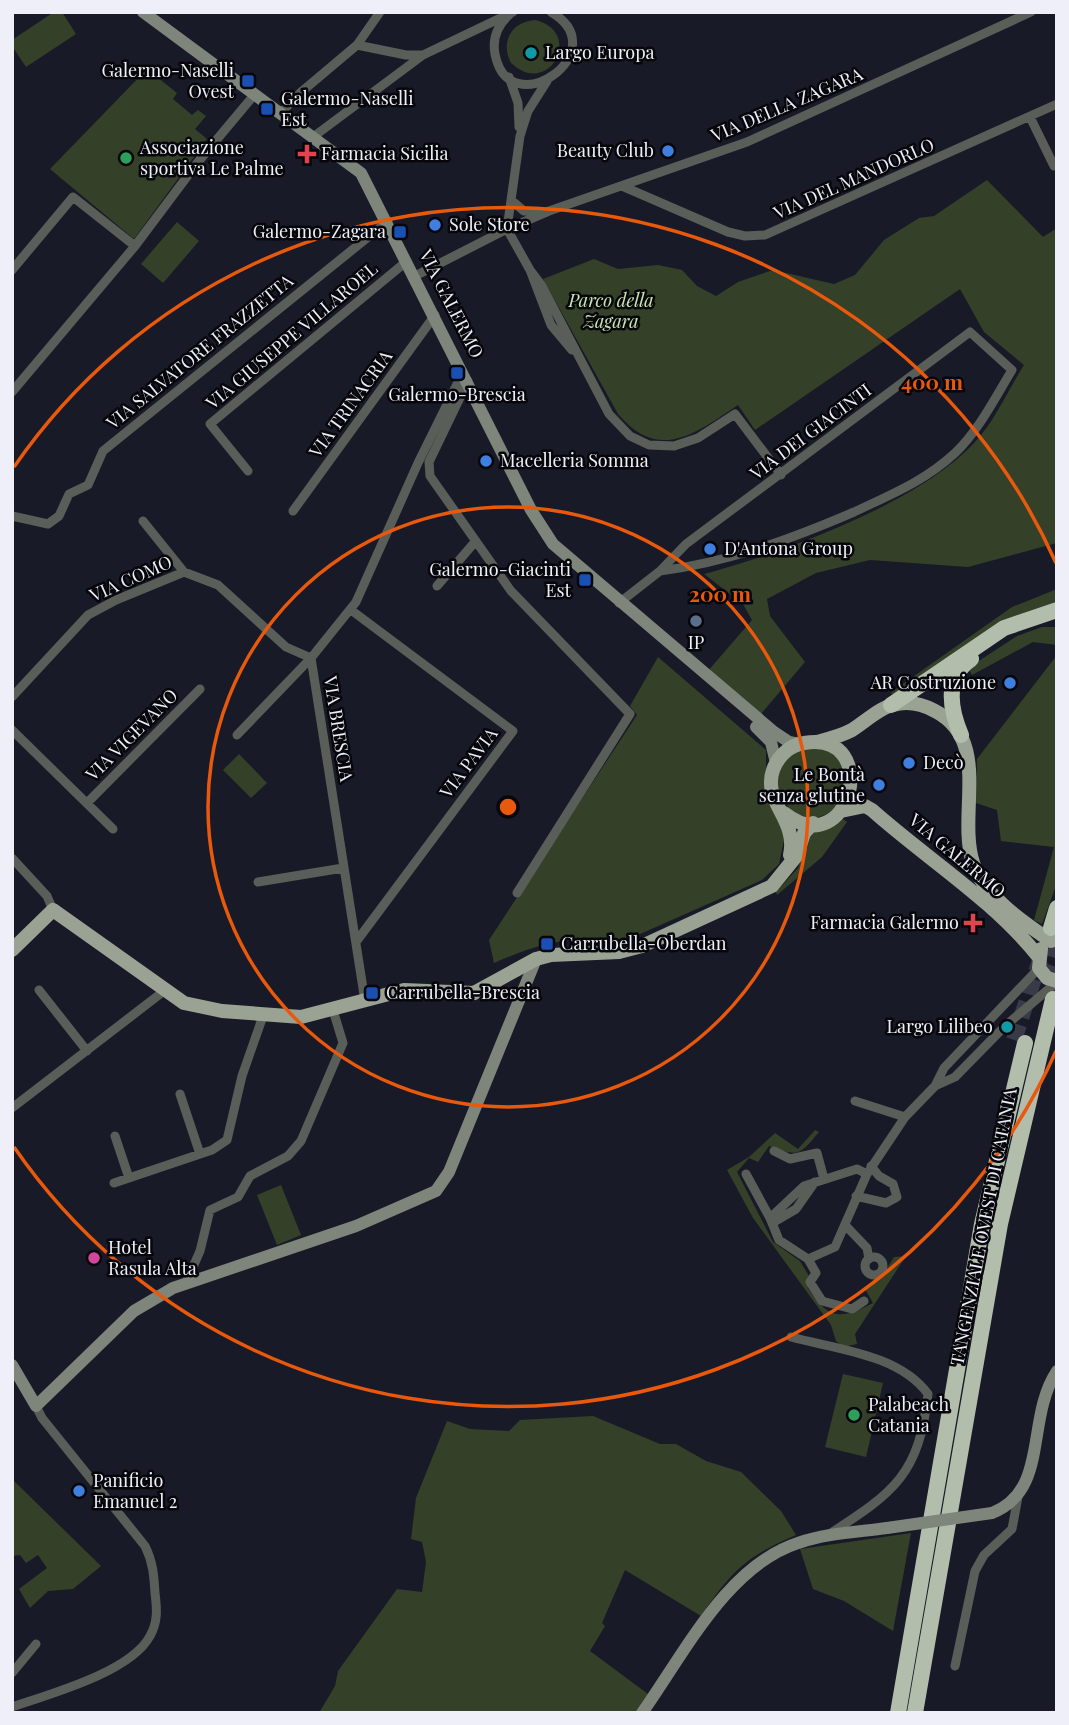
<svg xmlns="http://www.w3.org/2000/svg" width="1069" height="1725" font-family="'Playfair Display',serif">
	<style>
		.green { fill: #344028 }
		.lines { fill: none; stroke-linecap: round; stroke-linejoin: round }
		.highway-tunnel { stroke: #393a47; stroke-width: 16; stroke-dasharray: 16 8; stroke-linecap: butt }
		.street { stroke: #5a5e58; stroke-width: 9 }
		.secondary { stroke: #7e857a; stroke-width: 12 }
		.primary { stroke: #9aa294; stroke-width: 14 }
		.highway { stroke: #b3bdac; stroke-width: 16 }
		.secondary-bridge { stroke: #7e857a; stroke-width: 12 }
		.ring { fill: none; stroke: #e8590c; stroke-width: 3.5 }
		.culture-dot { fill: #0f9aa8; stroke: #06060b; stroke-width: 2.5 }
		.transit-dot { fill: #1a4fb4; stroke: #06060b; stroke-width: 2.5 }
		.shop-dot { fill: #3f7fe0; stroke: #06060b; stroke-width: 2.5 }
		.health-dot { fill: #e0444e; stroke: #06060b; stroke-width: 2.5 }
		.leisure-dot { fill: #2e9e5b; stroke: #06060b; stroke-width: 2.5 }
		.service-dot { fill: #5c6f8a; stroke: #06060b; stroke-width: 2.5 }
		.hotel-dot { fill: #d1479c; stroke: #06060b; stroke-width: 2.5 }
		.labels { text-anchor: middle; stroke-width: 5; stroke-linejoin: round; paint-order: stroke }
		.poi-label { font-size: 18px; fill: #eeeff9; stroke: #06060b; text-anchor: start }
		.street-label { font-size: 18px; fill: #eeeff9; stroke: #06060b }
		.park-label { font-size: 18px; font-style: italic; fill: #cae7af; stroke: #06060b }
		.centre { fill: #e8590c; stroke: #06060b; stroke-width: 3.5 }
		.ring-label { font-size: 21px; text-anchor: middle; font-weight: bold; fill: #e8590c; stroke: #06060b; stroke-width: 5; stroke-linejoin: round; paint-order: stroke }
	</style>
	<rect width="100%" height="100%" fill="#191a28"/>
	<path class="green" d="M54,12H62L76,34L26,67L12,46V40Z
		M535,20C585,32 549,99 511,63C500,42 511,22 535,20Z
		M147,69L177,93L173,99L192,115L198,110L206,116L195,129L207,139L134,239L50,169Z
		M987,180L1043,237L1057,228V543L968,567L870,560L816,573L767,599L770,616L805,662L761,714L707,672L752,620L743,604L704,574C785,552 919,503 975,442C995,421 1008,390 1024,365L984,332L960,289L755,430L738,405C696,433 659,463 618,414L543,279L594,259L618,269L658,265L682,270L697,286L716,296L738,282L773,270L834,284L855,275L884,240L919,218L934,216Z
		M177,222L199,241L163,283L141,264Z
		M1057,589V602L1002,620L895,695L890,693L1012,607Z
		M1042,627H1057V645L1033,642L972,675L968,668L1017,636Z
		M1057,655V883L1042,924L1034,920L1054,847L1001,841L997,810L976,803L977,759Z
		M658,657L766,750V795L785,835L779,864L762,880L638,935C616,942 595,938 573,940C544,942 520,952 494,963L489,940L637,715L630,706Z
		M827,749L844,764L843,803C789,852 752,764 799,750C807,748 818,750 827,749Z
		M239,754L267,783L251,798L223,770Z
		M843,819L847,822L822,857L777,895L776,892L798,868L812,830L829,827Z
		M815,1130L819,1132C799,1156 799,1157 769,1146L758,1162L749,1158L737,1172L773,1242L800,1261L809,1276L808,1288C828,1320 841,1320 873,1303L865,1289L884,1273L894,1257L906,1256L855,1334L857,1344L843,1347L836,1341L831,1325L753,1218L727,1170L749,1157L775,1133L798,1149Z
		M281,1185L301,1235L277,1245L257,1195Z
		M843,1374L883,1383L866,1457L825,1447Z
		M593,1416L660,1444H676L706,1461L741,1472L781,1511L796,1535C745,1557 732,1571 701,1616L625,1570L602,1623L605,1626L590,1651L648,1694L635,1713H319L335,1686L338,1671L397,1589L422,1592L426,1562L422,1542L411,1539L416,1498L447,1421L470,1429L509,1431L520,1420Z
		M13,1480L101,1566L73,1589L48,1591L30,1608L19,1589L47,1568L38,1555L26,1563L20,1555L12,1556Z
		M911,1533L893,1631L844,1601L813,1589L800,1549Z"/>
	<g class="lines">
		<path class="highway-tunnel" d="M1045,980L1057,942
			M1014,1040L1040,960"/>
		<path class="street" d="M509,15C498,25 492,38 495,54C509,127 618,51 551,12
			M357,45L406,55H423
			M509,77L518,103L519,127
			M547,81L528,111L520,136L507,229L530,270L551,325L572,350
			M281,113L300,93L357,45L380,12
			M1030,117L1054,166L1057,165
			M313,137L423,55L513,12
			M622,186L728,232L745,236L765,235L1057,104
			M511,200L524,211L540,212
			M12,270L73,197L135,246
			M530,270L542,286L609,414L630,436L649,445L674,446L698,438L735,414L781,475
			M415,276L507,229L549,211L747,142L1031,12
			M468,381L429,462L430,476L511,591L630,714L517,893
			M12,392L135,246L198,162L255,94
			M248,471L210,424L407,261
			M293,511L435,315
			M12,516L48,524L59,516L69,494L88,485L103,451L388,221
			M143,521L184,572
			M437,586L474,543
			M619,603L660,571L686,544L970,332L1012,370C995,398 979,430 955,453C925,481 890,495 854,512C791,539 729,562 660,571
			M351,610L513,731L356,942
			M311,658L365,1001
			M12,697L88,615L116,600L184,572L218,585L286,647L311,658
			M12,730L113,829
			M237,735L311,658L356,602L418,463L463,372
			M87,803L200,689
			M12,858L47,896L53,910
			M258,882L343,868
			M39,990L87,1051
			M935,1086L944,1068L1039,968
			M180,1094L200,1154
			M855,1101L905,1117
			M12,1108L164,991
			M115,1136L129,1178
			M774,1151L790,1159L817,1153L824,1179
			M746,1174L770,1218
			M114,1183L212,1150L227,1140L242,1076L263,1016
			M856,1196L886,1203L897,1197L893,1184L879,1176L871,1166
			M772,1223L796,1209L815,1182
			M846,1226L867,1248L869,1259
			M865 1266a9 9 0 1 1 18 0a9 9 0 1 1-18 0Z
			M808,1259L835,1247L867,1174L905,1117L935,1086L955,1077L1005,1026L1057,982
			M186,1283L200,1251L210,1210L238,1197L250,1176L288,1156L301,1141L343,1043L333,1010
			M864,1301L852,1309L822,1301L810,1282L816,1273L808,1259L779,1240L770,1218L804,1186L857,1169L867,1174
			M791,1337C835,1349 899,1354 928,1394C919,1475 894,1492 831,1533
			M955,1666L975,1571L984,1555L1012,1529L1018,1497
			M12,1673L36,1644
			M12,1707C50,1694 131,1672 150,1636C158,1622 157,1609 155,1593C154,1576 153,1562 145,1546L42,1418L36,1406"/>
		<path class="secondary" d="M143,12L361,173L531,510L553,544L774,732L789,742L799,744
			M756,727L771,742L776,763
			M12,1365L36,1406L134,1311L173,1288L356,1226L436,1191L449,1172L536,959
			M992,1513C1050,1490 1025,1419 1057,1371
			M642,1713C684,1654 727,1566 798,1543C826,1533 858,1532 887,1528"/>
		<path class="primary" d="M817,742C829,739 841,736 852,730C865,722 879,708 893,705C907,701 922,704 935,711C992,740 957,813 973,863C983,895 1024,923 1051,941
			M841,811L865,806L872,810C927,859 992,899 1038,956
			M784,813C851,866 883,729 804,743C790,745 778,756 773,770C762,802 798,819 790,855
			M1041,949L1039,968L1047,978L1057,981
			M12,950L53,910L184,1003L222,1011L301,1017L404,990L474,993L536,959L551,955L619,952L642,946L772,886L797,855L804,833L813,823"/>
		<path class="highway" d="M891,705L1004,628L1057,610
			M961,735C950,709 944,677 971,659
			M1051,928L1057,908
			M898,1713L982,1224L1025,1043
			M915,1713L1000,1224L1053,999"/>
		<path class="secondary-bridge" d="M887,1528L992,1513"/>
	</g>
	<g class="ring">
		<circle cx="508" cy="807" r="300"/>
		<path d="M1056 1051A600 600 0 0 1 14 1147M14 467A600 600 0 0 1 1056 563"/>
	</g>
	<g class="culture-dot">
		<circle cx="531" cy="53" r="7"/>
		<circle cx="1007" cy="1027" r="7"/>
	</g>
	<g class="transit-dot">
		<rect x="241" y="74" width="14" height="14" rx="3.5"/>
		<rect x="260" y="102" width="14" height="14" rx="3.5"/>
		<rect x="393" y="225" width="14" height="14" rx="3.5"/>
		<rect x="450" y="366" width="14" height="14" rx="3.5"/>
		<rect x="578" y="573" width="14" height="14" rx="3.5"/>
		<rect x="540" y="937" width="14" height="14" rx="3.5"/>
		<rect x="365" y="986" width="14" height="14" rx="3.5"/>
	</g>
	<g class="shop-dot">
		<circle cx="668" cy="151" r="7"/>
		<circle cx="435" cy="225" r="7"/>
		<circle cx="486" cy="461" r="7"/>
		<circle cx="710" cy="549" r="7"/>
		<circle cx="1010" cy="683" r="7"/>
		<circle cx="909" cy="763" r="7"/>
		<circle cx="879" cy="785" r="7"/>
		<circle cx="79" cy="1491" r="7"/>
	</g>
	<g class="health-dot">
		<path d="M303.5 143.5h7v7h7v7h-7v7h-7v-7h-7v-7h7z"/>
		<path d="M969.5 912.5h7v7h7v7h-7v7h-7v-7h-7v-7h7z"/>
	</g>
	<g class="leisure-dot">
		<circle cx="126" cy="158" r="7"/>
		<circle cx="854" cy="1415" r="7"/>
	</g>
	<circle class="service-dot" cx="696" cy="621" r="7"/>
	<circle class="hotel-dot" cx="94" cy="1258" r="7"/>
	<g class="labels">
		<g class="poi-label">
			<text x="545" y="59">Largo Europa</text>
			<text x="234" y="77" text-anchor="end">Galermo-Naselli<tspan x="234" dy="21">Ovest</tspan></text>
			<text x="281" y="105">Galermo-Naselli<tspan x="281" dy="21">Est</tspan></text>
			<text x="140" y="154">Associazione<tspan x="140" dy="21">sportiva Le Palme</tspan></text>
			<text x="654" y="157" text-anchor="end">Beauty Club</text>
			<text x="321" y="160">Farmacia Sicilia</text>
			<text x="449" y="231">Sole Store</text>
			<text x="386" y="238" text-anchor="end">Galermo-Zagara</text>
			<text x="457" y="401" text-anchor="middle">Galermo-Brescia</text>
			<text x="500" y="467">Macelleria Somma</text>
			<text x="724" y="555">D'Antona Group</text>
			<text x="571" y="576" text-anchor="end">Galermo-Giacinti<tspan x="571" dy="21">Est</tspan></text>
			<text x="696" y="649" text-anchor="middle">IP</text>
			<text x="996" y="689" text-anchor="end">AR Costruzione</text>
			<text x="923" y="769">Decò</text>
			<text x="865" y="781" text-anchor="end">Le Bontà<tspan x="865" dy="21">senza glutine</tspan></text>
			<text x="959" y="929" text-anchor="end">Farmacia Galermo</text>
			<text x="561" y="950">Carrubella-Oberdan</text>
			<text x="386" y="999">Carrubella-Brescia</text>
			<text x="993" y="1033" text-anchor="end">Largo Lilibeo</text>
			<text x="108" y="1254">Hotel<tspan x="108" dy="21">Rasula Alta</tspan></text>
			<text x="868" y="1411">Palabeach<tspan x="868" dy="21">Catania</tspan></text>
			<text x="93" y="1487">Panificio<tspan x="93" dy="21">Emanuel 2</tspan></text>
		</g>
		<g class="street-label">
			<text transform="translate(787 105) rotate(-23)" y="6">VIA DELLA ZAGARA</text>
			<text transform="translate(854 179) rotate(-24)" y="6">VIA DEL MANDORLO</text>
			<text transform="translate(451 304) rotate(63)" y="6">VIA GALERMO</text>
			<text transform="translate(292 336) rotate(-40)" y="6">VIA GIUSEPPE VILLAROEL</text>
			<text transform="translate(200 352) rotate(-39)" y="6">VIA SALVATORE FRAZZETTA</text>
			<text transform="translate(351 404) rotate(-54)" y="6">VIA TRINACRIA</text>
			<text transform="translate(811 432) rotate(-37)" y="6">VIA DEI GIACINTI</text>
			<text transform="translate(131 579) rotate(-24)" y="6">VIA COMO</text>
			<text transform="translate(338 729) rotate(81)" y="6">VIA BRESCIA</text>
			<text transform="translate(132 735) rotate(-45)" y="6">VIA VIGEVANO</text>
			<text transform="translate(469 763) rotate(-53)" y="6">VIA PAVIA</text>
			<text transform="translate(957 856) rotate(40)" y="6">VIA GALERMO</text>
			<text transform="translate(984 1227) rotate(-79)" y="6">TANGENZIALE OVEST DI CATANIA</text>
		</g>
		<g class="park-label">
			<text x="611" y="307">Parco della<tspan x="611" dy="21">Zagara</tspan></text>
		</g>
	</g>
	<circle cx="508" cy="807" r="10" class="centre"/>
	<g class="ring-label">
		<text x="932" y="390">400 m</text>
		<text x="720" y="602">200 m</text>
	</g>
	<rect width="1069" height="1725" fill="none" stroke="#eeeff9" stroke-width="28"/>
</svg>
